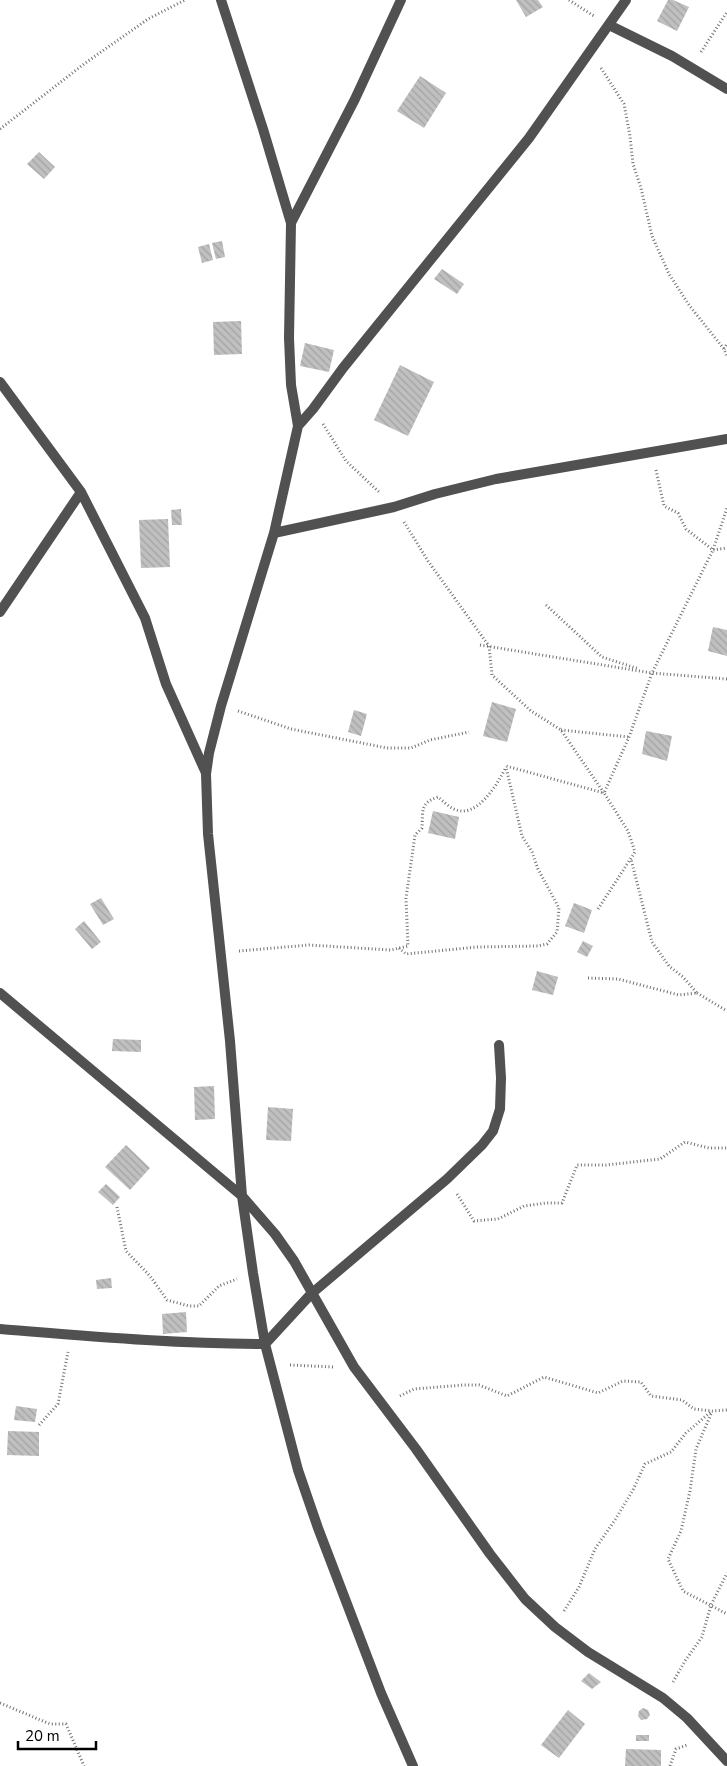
<svg xmlns="http://www.w3.org/2000/svg" width="727" height="1766" font-family="'Nunito Sans',sans-serif">
	<style>
		.building { fill: url(#building-back-hatch) }
		.lines { fill: none; stroke-linecap: round; stroke-linejoin: round }
		.path { stroke: #737373; stroke-width: 3; stroke-dasharray: 1 2.5; stroke-linecap: butt }
		.street { stroke: #515151; stroke-width: 10 }
	</style>
	<defs>
		<pattern id="building-back-hatch" width="6" height="6" patternUnits="userSpaceOnUse" patternTransform="scale(1.25)"><rect width="6" height="6" fill="#c0c0c0"/><path d="M-1 5l2 2M0 0l6 6M5-1l2 2" fill="none" stroke="#a3a3a3"/></pattern>
	</defs>
	<rect width="100%" height="100%" fill="#fff"/>
	<path class="building" d="M516,0H538L543,7L526,17Z
		M668,0H673L689,7L677,31L657,21Z
		M420,76L446,93L424,128L397,111Z
		M39,152L55,167L44,179L27,164Z
		M222,241L225,257L216,259L212,243Z
		M209,244L213,260L202,263L198,247Z
		M442,269L464,284L457,294L434,279Z
		M241,321L242,354L214,355L213,322Z
		M305,343L334,350L329,372L300,366Z
		M400,365L434,382L408,436L374,420Z
		M181,509L182,525H172L171,510Z
		M168,519L170,567L141,568L139,520Z
		M713,627L727,630V656L708,651Z
		M492,702L516,709L507,742L483,736Z
		M354,710L367,714L361,736L348,732Z
		M646,731L672,736L667,761L642,754Z
		M433,811L459,817L455,839L428,833Z
		M101,898L114,919L103,925L90,904Z
		M574,903L592,910L584,933L565,926Z
		M84,921L101,942L92,949L75,929Z
		M583,941L593,946L587,957L577,952Z
		M537,971L558,977L553,995L532,990Z
		M113,1039L141,1040V1052L112,1051Z
		M214,1086L215,1119L195,1120L194,1087Z
		M268,1107L293,1109L291,1141L266,1140Z
		M126,1145L150,1168L130,1190L105,1167Z
		M106,1184L120,1197L113,1205L98,1192Z
		M111,1278L112,1288L97,1289L96,1280Z
		M186,1312L187,1332L163,1334L162,1314Z
		M16,1406L37,1409L35,1422L14,1420Z
		M8,1431L39,1432V1456L7,1455Z
		M589,1673L601,1682L592,1689L581,1681Z
		M643,1708L648,1710L650,1715L647,1719L641,1720L638,1716L639,1711Z
		M568,1710L585,1724L559,1758L541,1745Z
		M636,1735H649V1741H636Z
		M626,1749L661,1750V1766H625Z"/>
	<g class="lines">
		<path class="path" d="M569,0L594,16
			M701,52L727,12
			M601,68L624,104L630,136L633,164L641,188L652,236L669,274L689,305L724,349L727,357
			M0,129L84,64L148,19L185,0
			M724,349L727,344
			M323,424L346,461L379,492
			M656,470L664,506L678,513L686,529L713,550L727,548
			M404,522L428,561L489,646L492,675L531,711L561,730L604,793L506,766
			M546,605L602,657L639,669
			M480,645L652,673L727,679
			M238,711L291,729L387,748H411L430,740L469,732
			M561,730L629,737
			M598,909L635,852L628,831L604,793L629,737L652,673L713,550L727,508
			M399,948L406,954L477,947L538,946L547,944L557,932L559,908L538,869L532,852L522,836L506,767
			M239,951L309,945L391,950L408,946L406,898L415,835L422,828C423,810 420,803 438,797C443,801 449,807 454,809C477,820 498,783 506,767
			M588,978L618,979L679,995L697,993L683,977L669,966L652,942L631,859
			M697,993L727,1011
			M457,1194L474,1221L498,1219L524,1206L546,1203H562L577,1165H606L660,1159L685,1142L709,1148H727
			M117,1207L126,1251L150,1276L167,1300L189,1306H199L219,1286L237,1279
			M290,1365L333,1367
			M400,1396L414,1389L463,1385H479L507,1396L544,1377L598,1393L623,1381L641,1382L651,1396L682,1400L694,1409L712,1411L727,1410
			M711,1414L696,1449L690,1491L681,1531L668,1559L683,1591L727,1614
			M39,1425L58,1404L68,1352
			M564,1611L579,1587L595,1549L615,1520L633,1490L645,1464L671,1452L686,1433L712,1411
			M673,1682L685,1661L702,1637L711,1605L727,1573
			M0,1703L50,1724H66L84,1766
			M670,1766L676,1749L687,1745"/>
		<path class="street" d="M221,0L263,129L291,223L289,338L291,385L298,426L274,533L221,706L209,753L206,774L208,834L230,1041L242,1196L253,1273L265,1344L298,1470L318,1528L381,1693L413,1766
			M609,25L672,56L727,89
			M291,223L355,99L401,0
			M0,382L81,492L145,618L166,684L206,773
			M298,426L313,409L343,368L529,138L626,0
			M274,533L394,507L435,494L496,479L727,439
			M0,612L81,492
			M0,993L242,1196L275,1234L294,1261L354,1367L416,1449L490,1554L525,1599L555,1627L588,1652L663,1698L687,1718L727,1761
			M0,1329C88,1336 177,1344 265,1344L311,1294L447,1179L482,1145L493,1131L500,1109L501,1078L499,1045"/>
	</g>
	<path d="M18 1741v8h78v-8" fill="none" stroke="#000000" stroke-width="2.5"/>
	<text x="25" y="1741" font-size="15" fill="#000000" stroke="#ffffff" stroke-width="4" paint-order="stroke">20 m</text>
</svg>
